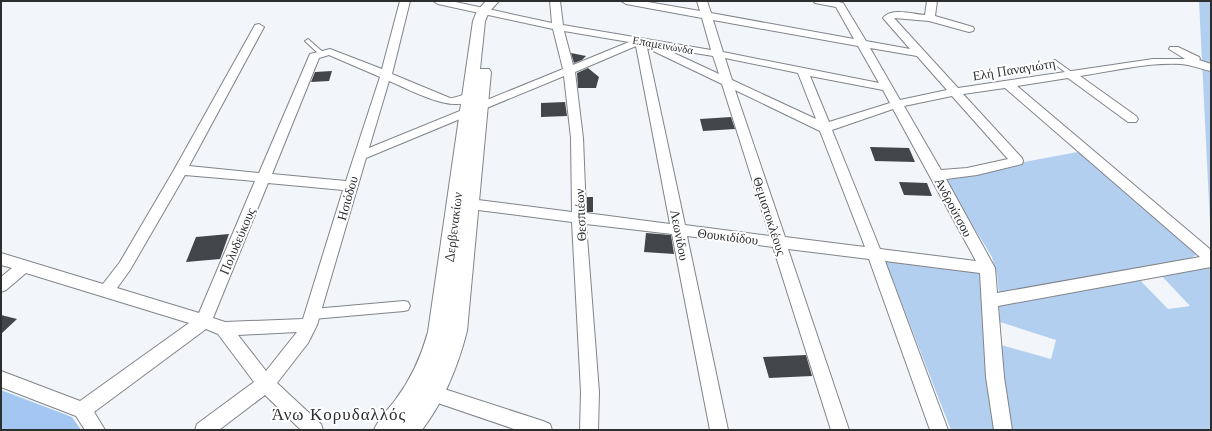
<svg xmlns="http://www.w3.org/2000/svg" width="1212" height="431" font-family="Lora,serif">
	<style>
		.green { fill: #b2cff0 }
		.forest { fill: #a4c7f1 }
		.building { fill: #424549 }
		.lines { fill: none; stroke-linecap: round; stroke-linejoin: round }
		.service-casing { stroke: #818489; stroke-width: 2 }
		.pedestrian-casing { stroke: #818489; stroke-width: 2 }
		.minor-casing { stroke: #818489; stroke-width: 2 }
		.tertiary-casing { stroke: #818489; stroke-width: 2 }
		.service { fill: #fff; fill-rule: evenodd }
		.pedestrian { fill: #fff; fill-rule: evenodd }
		.minor { fill: #fff; fill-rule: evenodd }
		.tertiary { fill: #fff; fill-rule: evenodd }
		.labels { text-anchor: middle; stroke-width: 4; stroke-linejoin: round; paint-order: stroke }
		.far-street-label { font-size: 11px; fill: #2c2e30; stroke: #fff }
		.street-label { font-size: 13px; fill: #2c2e30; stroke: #fff }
		.near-neighbourhood-label { font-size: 17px; letter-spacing: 1px; fill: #2c2e30; stroke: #fff }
	</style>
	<rect width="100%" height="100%" fill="#f2f6fb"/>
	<path class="green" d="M1199,1H1211V243Z
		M1083,151L1197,251L1196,255L1184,263L999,293L997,275L992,257L943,177Z
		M884,258L982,272L996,430H951Z
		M1211,263V430H1011L1004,385L1001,345L1051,359L1056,340L1000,322L999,306L1004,301L1136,276L1168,309L1190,306L1159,273Z"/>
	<path class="forest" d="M1,390L72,417L81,430H1Z"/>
	<path class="building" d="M571,53L586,56L582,60L574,63Z
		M588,68L599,77L596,88H578L577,73Z
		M332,71L329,81L311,82L315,72Z
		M565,102L567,116L541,117V103Z
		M731,117L735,129L703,131L700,119Z
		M870,147L909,148L915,162L875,161Z
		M899,182L927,183L932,196L904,195Z
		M587,197H593V212H587Z
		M646,233L671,235L674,254L644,252Z
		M229,234L220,259L186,262L196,237Z
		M1,315L17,319L1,334Z
		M806,355L812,376L769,378L763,357Z"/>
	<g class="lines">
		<defs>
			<path id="service" d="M308,39L324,53V55H320L306,42L305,41Z
				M1055,60L1073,73V75H1069L1053,63V61Z"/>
			<path id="pedestrian" d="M404,301L408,302L410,306L408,310L404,311L313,319L309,318L307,314L309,310L313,309Z"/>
			<path id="minor" d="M400,1H410L392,74L450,98C459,98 465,92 473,94L475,96C459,118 409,89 389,81L369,148L563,69L553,29L438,4L433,1H451L552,23L550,1H560L563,25L711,50L702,18L626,4L621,1H642L700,11L697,1H707L711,13L854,39L836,7L815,3L813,1H834L843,3L866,41L910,49L883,18C891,7 913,14 925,15L927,1H937L935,16L973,27L974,29L973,31L969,32L929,21L894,18L958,88L1153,59H1185L1169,49L1170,47H1178L1199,57L1200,59L1199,60L1211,64V71C1201,69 1192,65 1181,64C1149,62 1112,71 1080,76L1136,116L1138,119L1136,122H1128L1068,78L1017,86L1211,250V267L998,306L1004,377L1012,430H994L986,377L980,273L885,261L948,430H930L869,259L788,249L849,430H831L773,247L687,236L728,430H710L672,234L586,224L599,392L598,430H580L581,392L572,222L470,209L465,207L463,204L465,201L470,199L572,212L571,138L564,76L366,158L317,325L308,343L277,383L321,424L323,430H301L265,395L219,430H195L197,424L254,382L218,334L206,329L94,412L105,430H85L76,416L1,387V371L80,401L189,323L26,273L6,290L1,292V277L12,268L1,265V253L103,284L120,262L174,170L255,25L259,24L264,27L189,166L259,173L310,54L330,49L382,69ZM713,20L858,46L879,83L723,52ZM564,31L629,42L573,65ZM636,46L670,224L586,213L583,138L575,72ZM647,48L722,84L770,236L685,225ZM663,48L713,56L719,74ZM870,48L917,56L947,90L900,100ZM329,55L380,77L346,181L272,174L319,58ZM725,58L798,73L816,119L732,80ZM810,76L883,90L890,103L829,122ZM1005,88L1200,257L997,293L995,268L946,179L977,175L1022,164L1023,161L1022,158L963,94ZM735,90L820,131L865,247L785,237ZM952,96L1008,159L967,168L941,170L904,106ZM893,109L976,261L880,249L832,130ZM185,175L255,181L199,313L117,288L130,270ZM268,183L343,190L303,319L225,322L213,318ZM297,332L266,371L238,335Z
				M432,385L543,421L550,424L552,430H517L426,399L423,393L426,387Z"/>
			<path id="tertiary" d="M486,1H499L489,12L485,21L480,69H489L491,72L467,331C458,366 444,401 422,430H374C379,418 388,410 396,399C411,379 421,357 428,332L473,21L477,11Z"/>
		</defs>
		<use href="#service" class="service-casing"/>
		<use href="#pedestrian" class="pedestrian-casing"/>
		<use href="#minor" class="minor-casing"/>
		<use href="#tertiary" class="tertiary-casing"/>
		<use href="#service" class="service"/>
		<use href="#pedestrian" class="pedestrian"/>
		<use href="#minor" class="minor"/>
		<use href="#tertiary" class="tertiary"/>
	</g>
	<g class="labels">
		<g class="far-street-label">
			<text transform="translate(663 45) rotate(10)" y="4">Επαμεινώνδα</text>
		</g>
		<g class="street-label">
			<text transform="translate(1014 69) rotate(-9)" y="5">Ελή Παναγιώτη</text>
			<text transform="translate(347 198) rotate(-74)" y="5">Ησιόδου</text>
			<text transform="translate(954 207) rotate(62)" y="5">Ανδρούτσου</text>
			<text transform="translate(580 215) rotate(-93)" y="5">Θεσπιέων</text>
			<text transform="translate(770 216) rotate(72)" y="5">Θεμιστοκλέους</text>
			<text transform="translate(453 227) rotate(-83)" y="5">Δερβενακίων</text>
			<text transform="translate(680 235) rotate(79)" y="5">Λεωνίδου</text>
			<text transform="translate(728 236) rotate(7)" y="5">Θουκιδίδου</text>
			<text transform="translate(237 241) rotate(-67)" y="5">Πολυδεύκους</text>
		</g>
		<g class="near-neighbourhood-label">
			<text x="339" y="420">Άνω Κορυδαλλός</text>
		</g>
	</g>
	<rect width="1212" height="431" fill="none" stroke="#2c2e30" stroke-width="4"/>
</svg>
